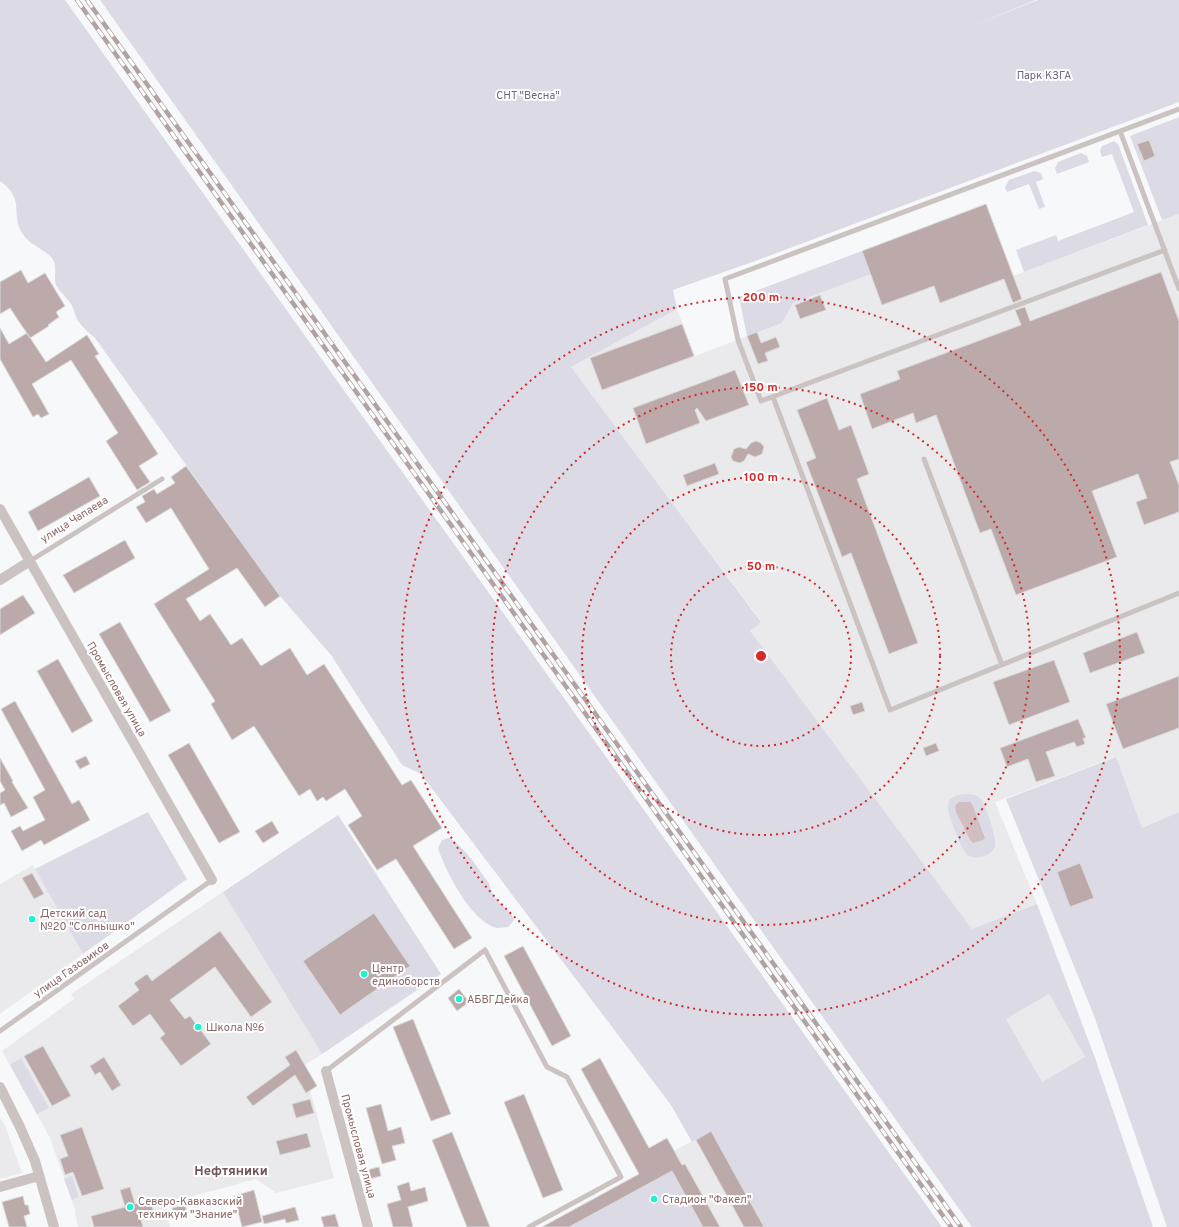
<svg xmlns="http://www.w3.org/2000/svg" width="1179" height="1227" font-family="Overpass,sans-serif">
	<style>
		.built { fill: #eae9eb }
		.green { fill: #dcdae4; fill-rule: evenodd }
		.water { fill: #d0bec1 }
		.building { fill: #bcaaaa; stroke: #d9dadb }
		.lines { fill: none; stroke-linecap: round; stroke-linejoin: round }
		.lane { stroke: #cbc2c2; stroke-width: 5 }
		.street { stroke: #cbc2c2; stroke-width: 10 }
		.rail-casing { stroke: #b1a3a3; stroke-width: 4.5 }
		.rail { stroke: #fff; stroke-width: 3; stroke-dasharray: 9; stroke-linecap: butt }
		.ring { fill: none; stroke: #d62828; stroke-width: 2; stroke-dasharray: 2 4 }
		.poi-dot { fill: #1cf4d1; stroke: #fff; stroke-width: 1.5 }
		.labels { text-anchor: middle; stroke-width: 4; stroke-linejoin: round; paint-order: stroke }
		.park-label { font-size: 11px; fill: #716581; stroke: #fff }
		.street-label { font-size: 11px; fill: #8b6766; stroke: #fff }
		.poi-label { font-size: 11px; fill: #8b6766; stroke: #fff; text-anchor: start }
		.quarter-label { font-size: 13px; font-weight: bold; fill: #6f5654; stroke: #fff }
		.centre { fill: #d62828; stroke: #fff; stroke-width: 2 }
		.ring-label { font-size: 12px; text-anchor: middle; font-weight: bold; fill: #d62828; stroke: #fff; stroke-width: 4; stroke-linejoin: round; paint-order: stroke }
	</style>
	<rect width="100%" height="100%" fill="#f7f8fa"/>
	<path class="built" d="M986,204L1013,276L1179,214V812L1142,828L1115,757L995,802L1037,904L972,929L749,631L761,621L571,367L677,309L695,356L782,323L793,303L870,274L862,251Z
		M33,865L83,954L0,1014V884Z
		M223,892L322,1054L305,1065L317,1086L310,1090L334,1178L276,1193L256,1179L164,1204L170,1227H78L75,1213L76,1212L50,1138L2,1051L74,999L71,994Z
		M1049,994L1085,1057L1042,1082L1006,1019Z
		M0,1117L6,1128L22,1173L0,1179Z
		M711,1131L764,1227H703L672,1171L569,1227H542L675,1154L674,1151Z"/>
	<path class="green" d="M0,0H65L942,1227H764L711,1131L692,1142L671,1105L421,774L402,765L331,655L280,596L95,338C89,333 83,328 78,321C75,316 74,309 71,304C66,297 60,292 56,285C53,276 58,266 52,258C43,248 29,245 22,233C10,212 26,200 0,181Z
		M100,0H1036L969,27L1038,0H1179V102L758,260L673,290L677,309L571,367L761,622L750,631L972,929L1037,904L1095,1058L1153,1227H972ZM1049,994L1085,1057L1042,1082L1006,1019Z
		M1179,117V214L1162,220L1130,136Z
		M1114,141L1118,144L1148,225L1024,272L1016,250L1056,235L1058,241L1134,212L1112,154L1102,157L1100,151L1102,146Z
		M1081,153L1087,156L1089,162L1057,174L1055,168L1058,162Z
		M1034,171L1041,173L1043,179L1036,182L1045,207L1039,209L1029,184L1007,192L1005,187L1009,180Z
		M862,251L871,274L793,303L782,323L747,336L739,297Z
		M1116,757L1142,828L1179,812V1227H1167L1093,1013L1006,799Z
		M964,794C969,794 975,794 979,797C985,802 997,839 995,846C991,857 975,861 966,854C962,849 960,843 958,838C954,826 945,812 949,800L955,796ZM971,802L973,806L985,837L983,840Z
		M148,812L187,879L83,954L35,869Z
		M338,815L441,974L322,1054L223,892Z
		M449,838C465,847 477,867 488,882C491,887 492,895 496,899C503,907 509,908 514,920L508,927C505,927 501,928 498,928C472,924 445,870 438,848L442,840Z
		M21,1058L49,1108L37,1114L10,1065Z
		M672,1171L703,1227H569Z
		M72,1176L79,1197L72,1200L64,1179Z"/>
	<path class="water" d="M959,802H970L973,806L985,838L983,840L973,843L970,840L956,812L955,806Z"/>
	<path class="building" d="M1149,140L1155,156L1144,161L1137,144Z
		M986,204L1022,299L1013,303L1004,279L940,303L934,286L882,305L862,251Z
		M21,270L28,283L45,273L65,306L56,312L59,317L48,325L49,326L30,338L10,308L0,314V282Z
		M1161,272L1179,321V459L1170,462L1179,485V512L1144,525L1136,502L1147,498L1138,474L1092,491L1117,557L1016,595L991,529L980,533L936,415L916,423L913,413L872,429L860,394L900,379L897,371L1021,325L1015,310L1025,307L1030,321Z
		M820,295L826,310L800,319L795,305Z
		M682,324L694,356L602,390L590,358Z
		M0,328L9,344L27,333L46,362L87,335L99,354L95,356L158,454L139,466L150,482L137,490L106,441L118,433L71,360L32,384L49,414L41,418L38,414L33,417L0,359Z
		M757,332L761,343L776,337L780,347L765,353L768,361L758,364L747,336Z
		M735,370L749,405L706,421L697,408L695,410L700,423L646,444L633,408Z
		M827,398L839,430L851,425L869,474L857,479L918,643L889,654L851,553L842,557L806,462L816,458L797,410Z
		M756,441L761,443L764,447L762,454L755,457L748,454L744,461L740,463L733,461L731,457L734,449L739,447L746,449L751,443Z
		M715,463L719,474L687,486L683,475Z
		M186,466L280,596L265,607L237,568L186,599L200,621L210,614L231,645L242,638L261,666L290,648L307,675L324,664L402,785L411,780L442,828L413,846L472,938L454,949L396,859L377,870L348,825L362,816L345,789L326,801L323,797L317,801L310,789L299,796L254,726L232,740L211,704L215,701L154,604L209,569L171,508L146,523L136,507L145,502L142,496L154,489L157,494L175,483L171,477Z
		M89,477L100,496L38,531L28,512Z
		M125,540L135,558L74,593L63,575Z
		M23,595L35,613L0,635V609Z
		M120,622L171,711L150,722L99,634Z
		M1137,632L1145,653L1090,673L1083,653Z
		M58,659L93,721L72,733L37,671Z
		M1054,660L1070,702L1009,725L993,682Z
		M1179,676V728L1123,749L1106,704Z
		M15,701L72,804L79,800L90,820L44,845L41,840L22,851L11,831L20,826L23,831L45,820L33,797L45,790L1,709Z
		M862,702L865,711L853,715L850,706Z
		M1078,719L1086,738H1083L1085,744L1077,747L1074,742L1046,752L1055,776L1036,782L1028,759L1007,767L1000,748Z
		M189,743L240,832L219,843L168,755Z
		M936,743L939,751L926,756L923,748Z
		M86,756L90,764L80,769L75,761Z
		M0,758L13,781L12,782L28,808L11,817L4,803L0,805V793L5,790L0,781Z
		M272,821L279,833L263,843L255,831Z
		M1080,863L1094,898L1070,907L1057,872Z
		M32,873L44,894L34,899L22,878Z
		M374,913L410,966L340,1015L303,961Z
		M220,931L272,1002L251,1017L215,967L170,1000L185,1019L190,1016L211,1044L181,1066L160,1038L165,1034L150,1014L133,1026L118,1006L139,990L134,983L147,974L152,981Z
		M523,946L571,1036L552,1046L504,956Z
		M459,989L469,1002L457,1011L448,998Z
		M413,1019L451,1114L431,1121L393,1027Z
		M43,1046L71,1096L52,1106L24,1056Z
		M296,1050L317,1086L306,1093L295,1075L253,1106L246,1097L290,1065L285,1057Z
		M104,1057L121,1085L112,1091L100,1072L95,1075L90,1066Z
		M600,1058L649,1148L667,1138L682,1165L685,1164L720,1227H703L672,1171L569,1227H542L639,1174L581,1069Z
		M524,1094L563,1190L543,1198L504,1102Z
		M310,1099L314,1113L296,1118L292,1104Z
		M381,1104L388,1131L401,1127L405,1143L392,1146L396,1160L382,1164L366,1108Z
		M82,1127L104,1189L82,1196L73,1172L65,1175L60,1159L68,1156L60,1135Z
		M711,1131L764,1227H744L696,1140Z
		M452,1132L490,1227H467L432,1140Z
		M307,1133L311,1147L280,1155L276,1141Z
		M379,1167L381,1176L369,1179L367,1170Z
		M409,1182L411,1191L425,1187L428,1201L408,1207L413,1227H393L387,1204L401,1200L397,1186Z
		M130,1187L135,1204L150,1200L155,1216L141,1220L143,1227H94L91,1216L125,1207L120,1190Z
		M254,1190L262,1222L242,1227L234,1196Z
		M23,1196L25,1205H28L30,1214L24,1216L27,1227H9L2,1202Z
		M185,1205L188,1216L176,1220L172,1208Z
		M295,1207L299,1220L286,1223L285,1219L264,1224L262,1216Z
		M335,1214L339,1227H324L321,1217Z"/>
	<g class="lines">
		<path class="lane" d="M1120,131L1179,289
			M1165,250L761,401L738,340L725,279L1179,109
			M773,397L890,710L1179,593
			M924,459L1002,665
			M30,561L162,479
			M0,1031L212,880
			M326,1071L485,950L547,1067L567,1077L621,1177L529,1227"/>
		<path class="street" d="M0,509L212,880
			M0,580L30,561
			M326,1071L368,1227
			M0,1087L20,1127L35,1161L54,1227
			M0,1187L39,1176"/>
		<defs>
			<path id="rail" d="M77,0L951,1227
				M87,0L961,1227"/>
		</defs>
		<use href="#rail" class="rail-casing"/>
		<use href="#rail" class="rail"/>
	</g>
	<g class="ring">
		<circle cx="761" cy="656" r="90"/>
		<circle cx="761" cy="656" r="179"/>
		<circle cx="761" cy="656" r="269"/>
		<circle cx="761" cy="656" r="359"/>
	</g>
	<g class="poi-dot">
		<circle cx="32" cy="919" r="4"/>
		<circle cx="364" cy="974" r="4"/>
		<circle cx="459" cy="999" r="4"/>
		<circle cx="198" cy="1027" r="4"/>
		<circle cx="654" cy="1199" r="4"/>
		<circle cx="130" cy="1207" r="4"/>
	</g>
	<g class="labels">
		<g class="park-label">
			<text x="1044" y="79">Парк КЗГА</text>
			<text x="528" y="99">СНТ "Весна"</text>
		</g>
		<g class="street-label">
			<text transform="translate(74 519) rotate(-32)" y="4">улица Чапаева</text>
			<text transform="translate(117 689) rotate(60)" y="4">Промысловая улица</text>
			<text transform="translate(71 969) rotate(-35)" y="4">улица Газовиков</text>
			<text transform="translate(359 1146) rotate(75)" y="4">Промысловая улица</text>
		</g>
		<g class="poi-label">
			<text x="40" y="917">Детский сад<tspan x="40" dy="13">№20 "Солнышко"</tspan></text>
			<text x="372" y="972">Центр<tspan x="372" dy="13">единоборств</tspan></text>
			<text x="467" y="1003">АБВГДейка</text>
			<text x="206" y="1031">Школа №6</text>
			<text x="662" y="1203">Стадион "Факел"</text>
			<text x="138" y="1205">Северо-Кавказский<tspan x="138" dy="13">техникум "Знание"</tspan></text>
		</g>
		<g class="quarter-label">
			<text x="231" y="1175">Нефтяники</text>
		</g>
	</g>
	<circle cx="761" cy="656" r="6" class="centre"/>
	<g class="ring-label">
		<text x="761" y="301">200 m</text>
		<text x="761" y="391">150 m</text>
		<text x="761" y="481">100 m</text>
		<text x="761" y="570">50 m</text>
	</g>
</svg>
